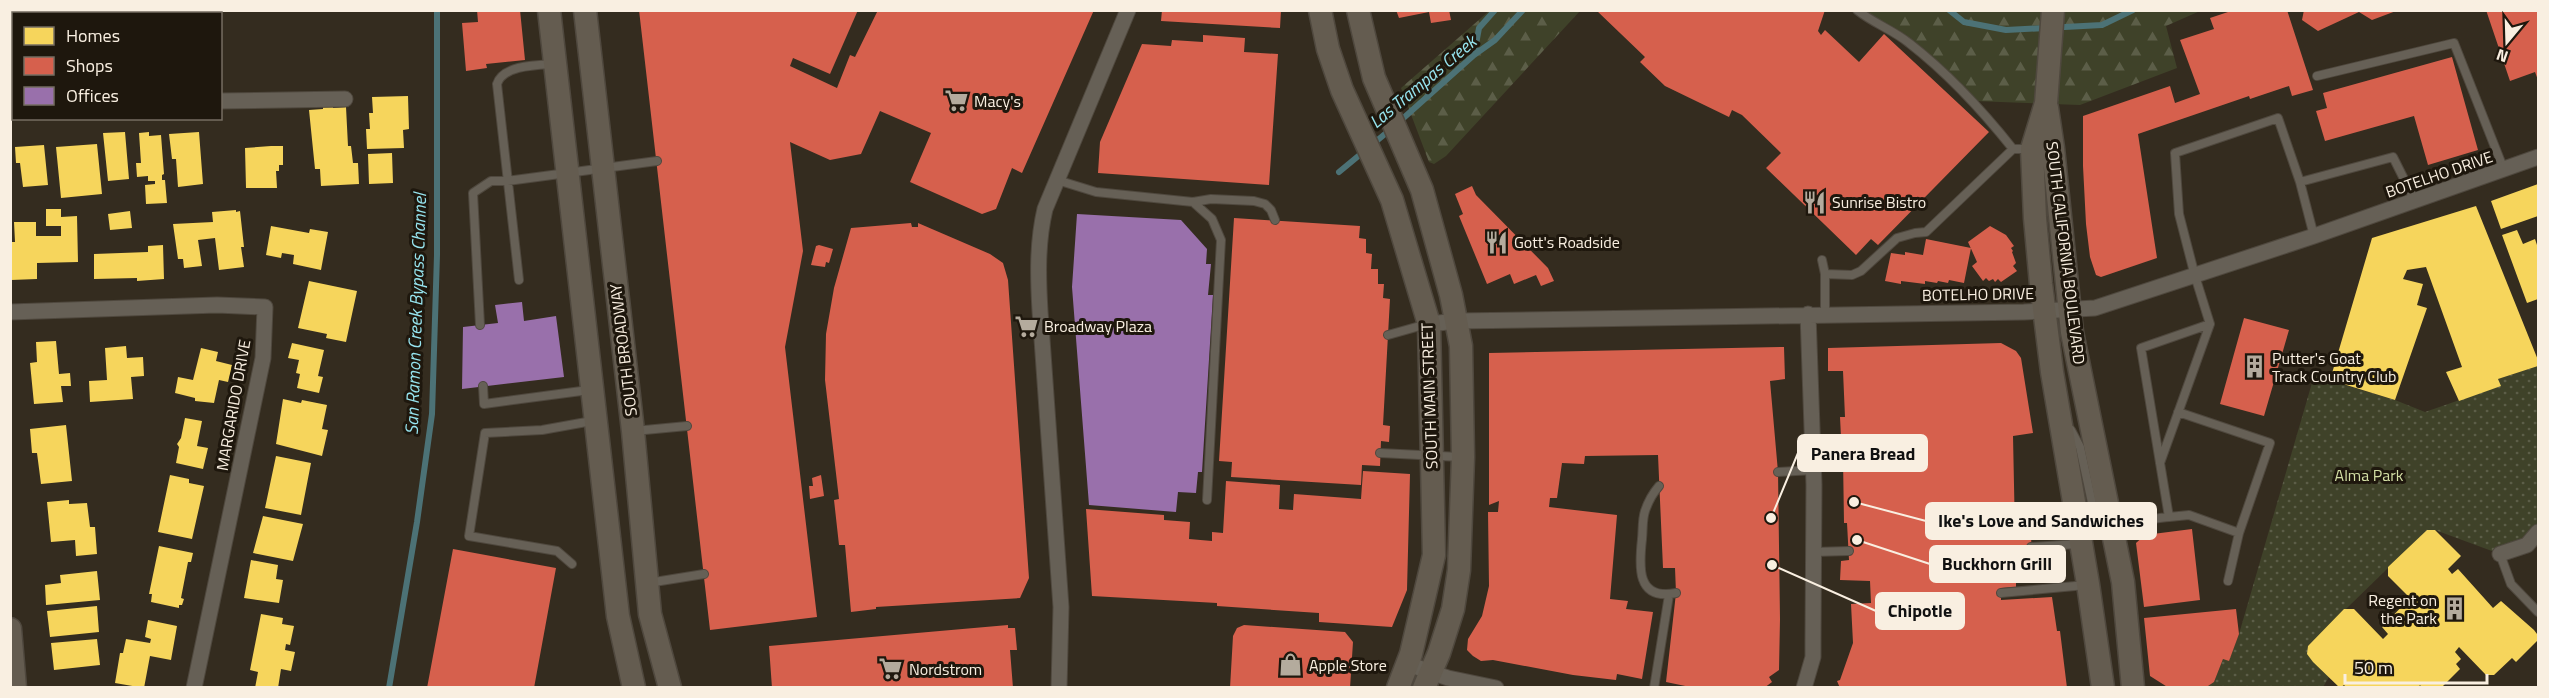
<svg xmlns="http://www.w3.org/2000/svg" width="2549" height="698" font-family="'Titillium Web',sans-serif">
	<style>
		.forest { fill: url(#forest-firs) }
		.park { fill: url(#park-dots) }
		.homes { fill: #f6d55c }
		.shops { fill: #d6604d }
		.offices { fill: #9970ab }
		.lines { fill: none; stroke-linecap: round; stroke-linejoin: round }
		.stream { stroke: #4c7276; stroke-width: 6 }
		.lane-casing { stroke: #4f483e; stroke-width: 10 }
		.street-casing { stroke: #4f483e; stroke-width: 17 }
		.secondary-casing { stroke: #4f483e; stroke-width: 25 }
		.lane { stroke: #666056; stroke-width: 8 }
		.street { stroke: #666056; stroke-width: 15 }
		.secondary { stroke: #645c50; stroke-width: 22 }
		.labels { text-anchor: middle; stroke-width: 6; stroke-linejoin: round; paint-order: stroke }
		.poi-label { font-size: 16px; fill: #f9efe1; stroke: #1e170d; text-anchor: start }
		.street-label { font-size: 16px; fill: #f9efe1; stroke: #1e170d }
		.park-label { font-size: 16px; fill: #d3dea4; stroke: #1e170d }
		.water-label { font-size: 18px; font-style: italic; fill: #97e5f0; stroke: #1e170d }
		.leader { fill: none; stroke: #f9efe1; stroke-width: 2 }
		.callout-dot { fill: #f9efe1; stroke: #1e170d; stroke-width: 2 }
		.callout { fill: #f9efe1; stroke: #f9efe1; stroke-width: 2 }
		.callout-label { font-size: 18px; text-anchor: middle; font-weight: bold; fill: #111 }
	</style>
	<defs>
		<pattern id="forest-firs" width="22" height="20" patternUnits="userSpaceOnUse" patternTransform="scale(1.5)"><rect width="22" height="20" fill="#3f4229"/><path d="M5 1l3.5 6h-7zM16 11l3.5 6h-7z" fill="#5c5e48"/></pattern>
		<pattern id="park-dots" width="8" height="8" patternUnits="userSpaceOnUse" patternTransform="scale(1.5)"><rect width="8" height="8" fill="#3f4229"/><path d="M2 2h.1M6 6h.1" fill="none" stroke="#5c5e48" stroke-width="1.8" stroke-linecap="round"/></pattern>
	</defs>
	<rect width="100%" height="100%" fill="#342c1f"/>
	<path class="forest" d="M1489,11H1580L1446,156L1434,164L1429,162L1401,88Z
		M1857,11H2200L2166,26L2177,68L2080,105L1974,101L1907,41Z"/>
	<path class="park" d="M2538,366V532L2500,554L2435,530H2427L2308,646V654L2329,677L2323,687L2205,688L2214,682L2223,659L2229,660L2239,634L2314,376L2395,400L2425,412L2500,386L2498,379Z"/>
	<path class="homes" d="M27,10H78V14H28Z
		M124,10H160V14H125Z
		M408,96L409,129L403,130L404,148L367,149L366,129H370L369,113H373L372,97Z
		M333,104V108L346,107L348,146H351L353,163H358L359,184L321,186L320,169H315L309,110L323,109V105Z
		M125,132L129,179L108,181L103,133Z
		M149,132V136L161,135L164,174L162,175V180H165L167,203L146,204L145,185L155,184V181H148V176L137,177L136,163H141L139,133Z
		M199,132L203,184L178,187L176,159H172L169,134Z
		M97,144L102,194L61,198L56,147Z
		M44,145L48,185L23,187L20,163H16L15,147Z
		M271,146H283V165H279V171H276L277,188H246L245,148Z
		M392,153L393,183L369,184L368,154Z
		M2538,184V216L2501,229L2491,201Z
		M2476,206L2538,360V366L2498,379L2501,386L2459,401L2446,372L2462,367L2426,267L2407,270L2403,279L2423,284L2417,305L2427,308L2395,400L2330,380L2372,238Z
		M46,209H61V217L77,216L78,262L37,263V279L11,280L10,242H15L14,222H36V236H61V226H46Z
		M236,210V212L240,211L244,247H241L244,267L219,270L215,238L198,240L202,266L184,268L183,259H178L173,224L213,222L212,212Z
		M130,211L132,228L110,230L108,214Z
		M271,226L309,233L310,229L328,232L321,270L293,264L294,255L282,253L281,258L266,255Z
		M2517,230L2523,244L2535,239L2538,248V299L2527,303L2502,235Z
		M163,245L164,279L137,281V278L94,279V254L148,252V246Z
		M309,281L357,291L346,342L326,338L327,334L298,328Z
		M56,341L59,374L70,373L71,386H61L63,402L34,404L30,363L37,362L36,342Z
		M292,343L324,350L318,376L323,377L319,393L297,388L300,374L296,373L299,360L288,358Z
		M126,346L127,358L143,357L144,376L131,377L133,399L90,402L89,381L107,380L105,348Z
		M201,348L218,352L216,361L232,365L228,382L219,380L214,403L195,401V398L175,393L178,377L193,380Z
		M283,399L301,403L302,400L327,405L322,429L328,430L322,456L276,444Z
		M185,418L202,421L197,446L208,448L203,469L176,463L179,447L177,444L181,438Z
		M66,425L72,481L41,484L37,453H32L30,429Z
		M276,456L311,463L301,515L265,508Z
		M170,475L189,479V483L204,486L192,539L158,532Z
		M69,500V504L87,503L90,527H95L97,554L76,556L75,540L51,542L47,502Z
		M263,516L303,524L293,561L253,553Z
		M2427,530H2435L2461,556L2448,569L2452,574L2458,569L2493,608L2501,601L2534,630L2537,634V641L2516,662L2512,658L2494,675H2486L2459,647L2455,652L2461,659L2456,664L2460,669L2441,688H2422L2420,685L2418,688H2347L2344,685L2340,688L2313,662L2307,654L2308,646L2344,609H2354L2383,639L2388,634L2382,627L2410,598L2388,576V567Z
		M159,546L193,553L191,562H188L181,598L184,599L182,605H179V608L151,602L152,594H149Z
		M251,560L278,565L276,579L283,580L279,603L244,598Z
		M97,571L100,600L46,605L45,585L61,583L60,575Z
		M97,606L99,632L50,637L47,611Z
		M261,614L283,618L282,624L294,626L290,645L286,644L285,650L295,652L291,671L281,669L278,688H255L258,672L250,670Z
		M148,620L177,626L171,660L150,656L144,688L115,683L120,653H123L126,639L150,643L151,639L145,637Z
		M97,639L100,665L54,670L51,643Z"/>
	<path class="shops" d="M477,10H520L525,60L486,64L487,68L466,71L462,23L478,22Z
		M639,10H858L830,74L793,58L790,66L837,88L850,55L855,57L878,10H1094L1022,173L1012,168L996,209L982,214L910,182L931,133L880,111L861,154L830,160L790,142L803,251L785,347L817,617L710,630Z
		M1162,10H1281L1280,28L1161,21Z
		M1396,10H1449L1451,20L1431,23L1429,12L1399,18Z
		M1596,10H1825L1818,31L1821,35L1825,30L1859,62L1884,34L1989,132L1878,245L1871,239L1856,255L1766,168L1781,153L1742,115L1732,110L1729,117L1665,86L1640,62L1645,57Z
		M2234,10H2287L2313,90L2292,96L2289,86L2250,99L2249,96L2138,134L2157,258L2101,277L2096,275L2090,257L2086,224L2083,166V116L2170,86L2175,103L2200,94L2180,40L2214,29L2210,18Z
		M2304,10H2396V11L2372,20L2359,12L2318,31L2302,20Z
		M2486,10H2538V80L2535,72L2510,81Z
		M1203,35L1245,38L1244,52L1278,54L1269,185L1098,173L1100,142L1142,44L1171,46L1172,40L1203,42Z
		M2452,57L2478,150L2428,165L2414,116L2325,141L2316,111L2327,108L2323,93Z
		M1472,186L1476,195L1548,268L1554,281L1541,286L1536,275L1514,284L1510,274L1487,284L1459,216L1463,214L1455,194Z
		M1234,218L1360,226L1359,238L1366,239V253L1372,254L1371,269H1378V284H1384L1383,298L1390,299L1383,425L1390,426L1389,442L1381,441L1380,466L1362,465L1361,485L1231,477L1232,462L1219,461Z
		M911,223L912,227H918V223L990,254L1003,263L1008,280L1029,578L1020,598L876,607V609L851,612L845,545H839L834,500L839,499L825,380L826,334L834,288L851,228Z
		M1990,226L2006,235L2014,246L2011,248L2013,251L2012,252L2016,263L2013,266L2017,271L2001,282L1998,279L1995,282L1993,279L1989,281L1986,278L1983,281L1972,266L1977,262L1968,242Z
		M1926,239L1971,248L1964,283L1949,280L1948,283L1938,281L1937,283L1925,281V284L1901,281V284L1885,281L1891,253L1905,255V252L1923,255Z
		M819,245L833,249L829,263L826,262L825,267L811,265L816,246Z
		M2244,318L2289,330L2264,416L2220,404Z
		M2001,343L2016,351L2021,358L2033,433L2013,436L2015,533H2031L2032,565H2016V587L2001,588V600L2052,597L2057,631H2060L2067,688H1840L1837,681L1840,680L1853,643L1851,604L1871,603L1870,581L1840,580L1841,561L1849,560L1847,523H1844L1843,458H1846L1845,437H1841L1840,417H1845L1843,371H1828V348Z
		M1784,347L1785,379L1770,381L1778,472L1780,619L1779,670L1769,677L1772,682L1764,688H1695L1666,682L1676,593L1675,568H1663L1658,455L1585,456L1584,464L1562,463L1557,498H1550L1549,507L1617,515L1610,599L1628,601L1626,609L1653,612L1642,679L1617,674L1616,680L1573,675L1493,660L1481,661L1473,656L1467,650L1468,639L1482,616L1489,586L1488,512H1498L1499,501L1489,505V353Z
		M1363,471L1410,474L1407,590L1392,627L1319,622V613L1217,606V603L1092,596L1086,509L1164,515V520L1190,522L1189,539L1212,541V532L1223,533L1226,481L1280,485L1279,509L1293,510L1294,494L1361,499Z
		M821,475L824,496L810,499L809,486H813L812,478Z
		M2192,529L2200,600L2144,607L2136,543L2145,535Z
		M453,549L556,568L534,688H427Z
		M2236,609L2239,634L2229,661L2223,659L2214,682L2205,688H2169L2150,676L2144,618Z
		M1008,625V628H1015L1017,650H1010L1013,688H772L769,646Z
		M1244,625L1345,632L1353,642L1350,688H1230L1233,636L1237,628Z"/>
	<path class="offices" d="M1077,214L1181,220L1207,249L1206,264H1211L1208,295H1213L1202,472H1198L1196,493L1178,492L1176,512L1089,505L1072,287Z
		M522,302L524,321L556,316L564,377L462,389L463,327L498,323L495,305Z"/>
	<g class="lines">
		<path class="stream" d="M1949,10L1964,22L2006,30L2102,25L2133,10
			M1474,55L1479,28L1495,10
			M1399,122L1474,55L1495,40L1523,10
			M1339,172L1391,129
			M389,688L417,522L432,414L437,255V10"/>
		<defs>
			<path id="lane" d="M181,10L182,14
				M1857,10C1873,23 1893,30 1909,43C1949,74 1982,110 2013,149H2031
				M2317,76L2454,43L2504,170
				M1057,180L1096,192L1193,202L1211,199L1254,201L1265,204L1271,210L1275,220
				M2300,182L2393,157L2415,201
				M1193,202L1212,219L1221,240L1207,500
				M1822,260L1825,274V314
				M1825,274L1852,275L1861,271L1897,238L1915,233L1926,232L2013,149
				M519,280L497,84C503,65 537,65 554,64
				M480,325L473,193L491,181H507L657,161
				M1388,335L1427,324
				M483,386L484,404L589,390
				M2178,412L2270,443L2239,533L2189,515L2169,517L2141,348L2210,324
				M2071,430L2080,447L2096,521C2109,529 2152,518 2169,517
				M634,431L687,426
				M1380,453L1460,457
				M2160,463L2210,324L2195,276L2179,214L2175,153L2278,118L2300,182L2314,236
				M1778,472L1814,470
				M1659,486C1653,493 1648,502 1645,511C1642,520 1643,530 1642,539C1639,566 1636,601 1676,593
				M2031,547L2078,544
				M1813,552L1849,551
				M2500,554L2511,584L2538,612
				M572,564L557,551L469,536L485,433L542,430L592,421
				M2228,581L2239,533
				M648,583L704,574
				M2001,593L2086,585
				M1654,688L1669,595"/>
			<path id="street" d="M220,101L345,99
				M10,109H14
				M10,312L217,305L265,307L263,358L194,688
				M1429,324L1457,321L2024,312L2095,308L2314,236L2538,157
				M2500,554L2527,545L2538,532
				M1408,664L1448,678L1496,688
				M1059,688L1061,607L1040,311C1038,277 1037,243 1045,209L1128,10
				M1804,688L1813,657V641L1814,485L1808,314"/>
			<path id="secondary" d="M549,10L618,616L634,688
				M585,10L633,431L650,614L670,688
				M1320,10L1328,49L1342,90L1392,200L1429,324L1434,555L1411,654L1398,688
				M1358,10L1374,78L1422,190L1451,295L1461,346L1463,457L1459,570L1453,609L1439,653L1424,688
				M2053,10L2046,103L2032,149L2035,218L2041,284L2052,372L2088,584L2103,688
				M2047,108L2053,148L2072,332L2123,582L2133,688
				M10,629L15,688"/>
		</defs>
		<use href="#lane" class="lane-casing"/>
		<use href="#street" class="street-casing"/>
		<use href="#secondary" class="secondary-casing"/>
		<use href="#lane" class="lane"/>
		<use href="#street" class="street"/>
		<use href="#secondary" class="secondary"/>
	</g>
	<defs>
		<symbol id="supermarket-bare" viewBox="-9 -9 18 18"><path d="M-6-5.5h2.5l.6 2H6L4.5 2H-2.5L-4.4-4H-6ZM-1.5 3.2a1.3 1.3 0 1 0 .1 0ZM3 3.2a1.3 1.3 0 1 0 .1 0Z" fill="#b4ab9d" stroke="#1e170d" stroke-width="2.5" paint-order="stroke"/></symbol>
		<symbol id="restaurant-bare" viewBox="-9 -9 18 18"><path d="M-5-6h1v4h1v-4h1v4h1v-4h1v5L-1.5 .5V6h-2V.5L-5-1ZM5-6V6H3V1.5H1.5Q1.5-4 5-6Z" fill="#b4ab9d" stroke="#1e170d" stroke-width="2.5" paint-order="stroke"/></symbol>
		<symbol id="building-bare" viewBox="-9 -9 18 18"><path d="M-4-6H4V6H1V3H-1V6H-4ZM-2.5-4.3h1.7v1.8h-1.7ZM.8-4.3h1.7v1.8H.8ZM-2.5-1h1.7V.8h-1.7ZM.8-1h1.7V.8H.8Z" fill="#b4ab9d" stroke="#1e170d" stroke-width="2.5" paint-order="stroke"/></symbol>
		<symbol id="shop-bare" viewBox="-9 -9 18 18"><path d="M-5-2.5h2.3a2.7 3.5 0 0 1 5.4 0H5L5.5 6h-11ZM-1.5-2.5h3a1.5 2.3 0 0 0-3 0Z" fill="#b4ab9d" stroke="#1e170d" stroke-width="2.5" paint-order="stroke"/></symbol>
	</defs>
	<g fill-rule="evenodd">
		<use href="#supermarket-bare" x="940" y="84" width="33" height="33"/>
		<use href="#restaurant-bare" x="1798" y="186" width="33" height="33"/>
		<use href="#restaurant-bare" x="1480" y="226" width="33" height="33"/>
		<use href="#supermarket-bare" x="1010" y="310" width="33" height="33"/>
		<use href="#building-bare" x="2238" y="350" width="33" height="33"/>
		<use href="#building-bare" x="2438" y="592" width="33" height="33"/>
		<use href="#shop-bare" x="1274" y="648" width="33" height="33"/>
		<use href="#supermarket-bare" x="874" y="652" width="33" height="33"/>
	</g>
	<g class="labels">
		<g class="poi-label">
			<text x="974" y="107">Macy's</text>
			<text x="1832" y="208">Sunrise Bistro</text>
			<text x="1514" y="248">Gott's Roadside</text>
			<text x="1044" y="332">Broadway Plaza</text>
			<text x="2272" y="364">Putter's Goat<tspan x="2272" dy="18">Track Country Club</tspan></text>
			<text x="2437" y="606" text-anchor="end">Regent on<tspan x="2437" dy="18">the Park</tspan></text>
			<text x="1309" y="671">Apple Store</text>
			<text x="909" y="675">Nordstrom</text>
		</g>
		<g class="street-label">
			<text transform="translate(2439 174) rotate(-19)" y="6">BOTELHO DRIVE</text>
			<text transform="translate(2066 253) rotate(83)" y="6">SOUTH CALIFORNIA BOULEVARD</text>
			<text transform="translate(1978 294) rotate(-1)" y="6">BOTELHO DRIVE</text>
			<text transform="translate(623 350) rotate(-97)" y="6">SOUTH BROADWAY</text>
			<text transform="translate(1429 396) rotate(-92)" y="6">SOUTH MAIN STREET</text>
			<text transform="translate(233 405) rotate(-80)" y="6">MARGARIDO DRIVE</text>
		</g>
		<g class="park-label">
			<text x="2369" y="481">Alma Park</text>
		</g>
		<g class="water-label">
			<text transform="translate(1423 82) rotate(-40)" y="6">Las Trampas Creek</text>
			<text transform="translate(416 314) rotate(-88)" y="6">San Ramon Creek Bypass Channel</text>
		</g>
	</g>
	<path class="leader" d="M1771 518L1798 453M1854 502L1926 521M1857 540L1930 564M1772 565L1876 611"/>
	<g class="callout-dot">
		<circle cx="1771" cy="518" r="6"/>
		<circle cx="1854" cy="502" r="6"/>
		<circle cx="1857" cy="540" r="6"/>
		<circle cx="1772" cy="565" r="6"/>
	</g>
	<g class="callout">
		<rect x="1798" y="435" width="129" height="36" rx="6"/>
		<rect x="1926" y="503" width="230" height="36" rx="6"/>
		<rect x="1930" y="546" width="135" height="36" rx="6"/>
		<rect x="1876" y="593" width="88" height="36" rx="6"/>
	</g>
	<g class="callout-label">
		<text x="1863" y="460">Panera Bread</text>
		<text x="2041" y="527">Ike's Love and Sandwiches</text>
		<text x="1997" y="570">Buckhorn Grill</text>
		<text x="1920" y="617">Chipotle</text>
	</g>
	<rect width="2549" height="698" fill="none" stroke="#f9efe1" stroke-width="24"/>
	<rect x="12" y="12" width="210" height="108" fill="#1e170d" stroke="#766d62" stroke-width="1.5"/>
	<rect x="24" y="27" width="30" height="18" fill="#f6d55c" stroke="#766d62" stroke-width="1.5"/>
	<text x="66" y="42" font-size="18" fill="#f9efe1">Homes</text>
	<rect x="24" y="57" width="30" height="18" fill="#d6604d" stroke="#766d62" stroke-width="1.5"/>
	<text x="66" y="72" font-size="18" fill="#f9efe1">Shops</text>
	<rect x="24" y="87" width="30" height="18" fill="#9970ab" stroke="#766d62" stroke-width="1.5"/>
	<text x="66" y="102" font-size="18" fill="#f9efe1">Offices</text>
	<g transform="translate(2507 42) rotate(199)" stroke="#1e170d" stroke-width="4.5" paint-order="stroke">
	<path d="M0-4.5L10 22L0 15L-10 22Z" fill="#f9efe1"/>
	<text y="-9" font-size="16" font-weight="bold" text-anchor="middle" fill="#f9efe1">N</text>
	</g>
	<path d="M2345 674v9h142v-9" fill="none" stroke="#f9efe1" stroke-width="3"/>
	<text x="2354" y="674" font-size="18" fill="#f9efe1" stroke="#1e170d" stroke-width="4.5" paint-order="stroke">50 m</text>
</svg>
